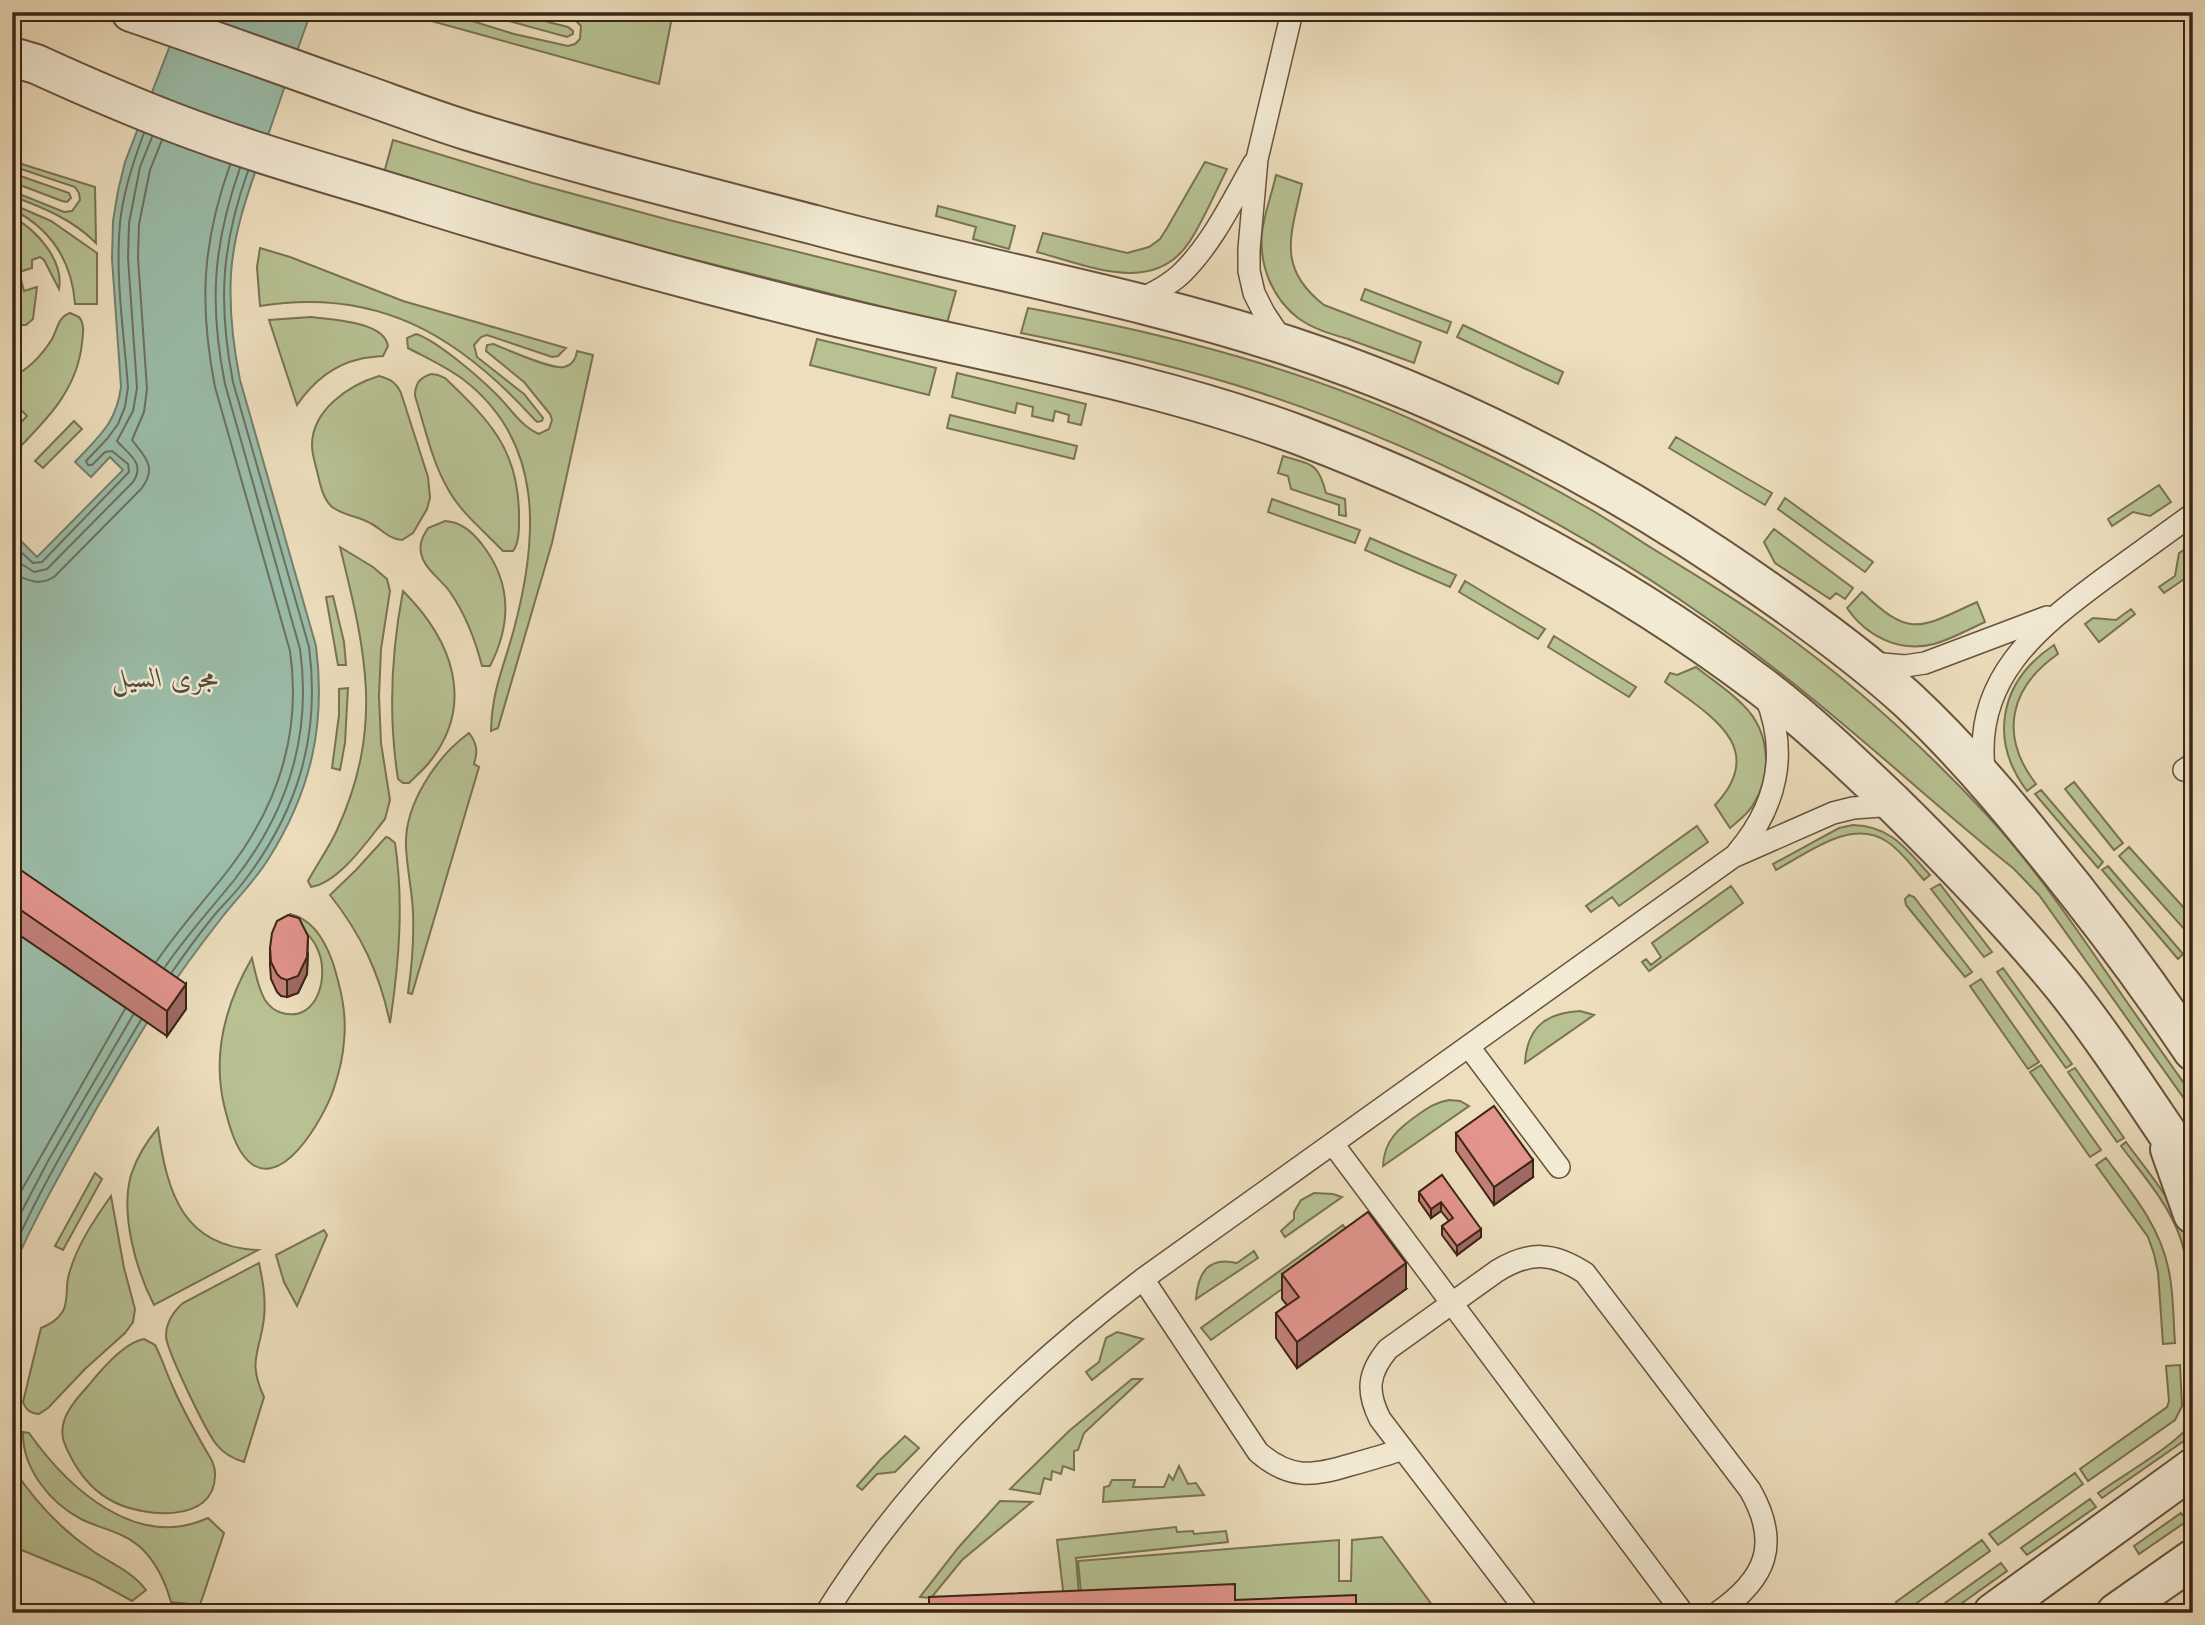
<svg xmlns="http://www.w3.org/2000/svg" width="2205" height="1625" font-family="'Old Standard TT',Amiri,serif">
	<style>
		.green { fill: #b7c192; stroke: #7a7353; stroke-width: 2 }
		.water { fill: #9bbdaa; stroke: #75806e; stroke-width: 2 }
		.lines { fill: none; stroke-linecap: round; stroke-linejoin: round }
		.shore { stroke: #6c715f; stroke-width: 2 }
		.lane-casing { stroke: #68533e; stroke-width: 24 }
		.street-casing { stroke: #68533e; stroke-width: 42 }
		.lane { stroke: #f3ead4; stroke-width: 21 }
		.street { stroke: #f3ead4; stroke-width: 38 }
		.wall { fill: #c27f79; stroke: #3c2514; stroke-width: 2 }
		.shaded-wall { fill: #9e6863; stroke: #3c2514; stroke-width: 2 }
		.building { fill: #e2948d; stroke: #3c2514; stroke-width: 2 }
		.labels { text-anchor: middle; stroke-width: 5; stroke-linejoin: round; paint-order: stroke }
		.water-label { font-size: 28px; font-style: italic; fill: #544b3a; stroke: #f3ead4 }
	</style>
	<rect width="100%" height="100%" fill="#eddebd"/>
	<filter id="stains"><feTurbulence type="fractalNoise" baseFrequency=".00286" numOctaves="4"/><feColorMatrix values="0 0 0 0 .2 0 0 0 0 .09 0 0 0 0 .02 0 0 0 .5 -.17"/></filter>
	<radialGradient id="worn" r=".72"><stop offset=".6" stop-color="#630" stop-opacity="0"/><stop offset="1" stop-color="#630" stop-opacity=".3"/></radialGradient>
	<path class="green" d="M408,12H443L514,34L568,46L575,44L580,39L581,26L576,21L546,12H673L659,84L406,14Z
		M476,12H526L548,22L568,27L573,31V34L567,37Z
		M393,140L533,183L673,221L956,291L947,323L664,252L384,173Z
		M12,161L95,187L96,243C72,219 44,208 12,196V191L64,212L72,211L80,200L79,193L75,187L12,166Z
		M1205,162L1227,169C1215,193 1204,219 1190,241C1154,297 1087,265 1037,252L1043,233L1127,253L1149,247L1160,239L1167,228Z
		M12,173L69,193L71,198L67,202L62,201L12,182Z
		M1276,175L1302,184C1291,235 1276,268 1324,305L1421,342L1414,363C1392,355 1370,347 1348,339C1331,334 1313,329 1298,318C1272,298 1259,265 1262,233C1264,214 1272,194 1276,175Z
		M12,204L51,221L97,253V304H75C72,262 51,229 12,209Z
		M938,206L1015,226L1009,249L973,239L976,227L936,216Z
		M12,217C36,229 64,260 59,289L44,260L40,257L32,260V268L19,272L24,291L37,287L33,319L26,325H21L12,314V277L15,275L12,268Z
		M260,248L290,257L403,301L566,348L558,356L552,357L487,335L481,337L474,345L477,357L524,394L543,418L542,421L537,422L534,419C458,335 377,287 260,306L257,267Z
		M1365,289L1451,322L1447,333L1361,300Z
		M1028,308C1169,334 1309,370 1439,432C1490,455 1540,480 1588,508C1614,523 1638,540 1663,555C1702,579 1742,603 1779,630C1854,684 1923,746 1986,814C2026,857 2059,904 2093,953C2126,1001 2159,1048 2193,1096V1111L2039,895L2013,868C1929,801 1852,727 1766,662C1615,545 1442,453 1261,393C1182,367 1102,349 1021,333Z
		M70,313L79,317C85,324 83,334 82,343C77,392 44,422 12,455V432L27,416L12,401V377C29,369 42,355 52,339C58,328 58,317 70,313Z
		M311,317C332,320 384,321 388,346L383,356C375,357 368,357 360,359C333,365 312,383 297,405L269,320Z
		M1463,325L1563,372L1558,384L1457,337Z
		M416,334C436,340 479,377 495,393C509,406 521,427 539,434L549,429L552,420L550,414L524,382L486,351L487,345L493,344C506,349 552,370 564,367C572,365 576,359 577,351L593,355L552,543L498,728L491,731C492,689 504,667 514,629C538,539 545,443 464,380C447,367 427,358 408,348L407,338Z
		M817,339L936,368L929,395L810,365Z
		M957,373L1086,404L1081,425L1068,422L1069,415L1055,411L1053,421L1032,416L1033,407L1017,403L1015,413L952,397Z
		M431,374L438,375L445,378C489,420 518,449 519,513C519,525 520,542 513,551H503C484,531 461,513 448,489C432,462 425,427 415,396C415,384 419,378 431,374Z
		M379,376C390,379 396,382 401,393L428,477L430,498L427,509L413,533L402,540C388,539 382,529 370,523C358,516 341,515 331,506C322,497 320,483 317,471C315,463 312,454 312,445C312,410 349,385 379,376Z
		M950,415L1077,446L1074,459L947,428Z
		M74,421L82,429L43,468L35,461Z
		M1676,437L1772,493L1765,505L1669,448Z
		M1283,456C1312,465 1318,462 1326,493L1345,499L1346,516L1339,515V505L1291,489L1288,476L1278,473Z
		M2159,485L2171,502L2150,516L2133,512L2112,526L2108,519Z
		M1785,498L1873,562L1865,572L1778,509Z
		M1272,499L1360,530L1355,543L1268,512Z
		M445,521C461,522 471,531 481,543C512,582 512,623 490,666H482C475,639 466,615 450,592C441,579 424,569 421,553C419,543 423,536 428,528Z
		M1774,529L1853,588L1845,599L1836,593L1830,599L1775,563L1764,542Z
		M1370,538L1456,575L1450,587L1365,550Z
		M2193,544V573L2164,593L2159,587L2175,576L2179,553Z
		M340,547L373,567L387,579L390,591L381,649L379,696L381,743L390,800L385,819C368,840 339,883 311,887L308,881C317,864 329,848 337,830C384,727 366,652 340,547Z
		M1465,581L1545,629L1538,639L1459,592Z
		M403,591C452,640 477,704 428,764C422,771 415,777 409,783H403L398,779C388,715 391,654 403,591Z
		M1862,592C1911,639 1920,628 1977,602L1985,622C1969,629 1952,639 1934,644C1899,653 1866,636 1847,608Z
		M333,596L344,642L346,665H338L326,597Z
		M2131,609L2135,614L2099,642L2085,624L2093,618L2116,620Z
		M1554,636L1636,687L1629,697L1548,647Z
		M2054,645L2058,654C2009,688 1999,736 2036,784L2027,791C1988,739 2000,681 2054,645Z
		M1696,667C1712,680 1730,691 1743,705C1770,731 1773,774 1753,805C1748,814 1738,821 1730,828L1715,805C1770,747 1708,714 1665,682L1670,673L1677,675Z
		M348,688L345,743L340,770L332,768L339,715V689Z
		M469,733C477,743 478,752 474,764L479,767L412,994L408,993C412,966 414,939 413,912C412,890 407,869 406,847C404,805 436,757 469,733Z
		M2074,782L2123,843L2114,850L2065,789Z
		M2041,790L2103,862L2098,868L2035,794Z
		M1853,825C1891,826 1906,849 1930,875L1924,880C1913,868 1901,850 1886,841C1851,818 1808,853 1776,870L1773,864L1839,828Z
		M1697,826L1708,842L1619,906L1612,897L1591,912L1586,906Z
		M386,837L389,838L395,843C404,903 399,963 390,1023C380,974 361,934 330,895L356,870Z
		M2129,847L2193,918V939L2119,856Z
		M2108,866L2183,954L2178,959L2102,870Z
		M1940,884L1992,952L1984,957L1931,889Z
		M1731,886L1743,903L1649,971L1642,962L1646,959L1651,965L1661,957L1652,943Z
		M1909,895L1914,897L1972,972L1965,977L1906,905L1905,899Z
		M290,914C313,919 326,943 333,963C341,989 347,1014 344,1041C343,1057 339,1073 334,1088C325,1116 278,1202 243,1155C233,1141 228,1121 224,1105C212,1053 226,1003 252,958C255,972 258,988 265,1000C269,1006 275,1011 282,1013C319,1023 330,973 317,948C311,934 298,926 287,917Z
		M2003,968L2072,1064L2066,1068L1997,972Z
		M1981,979L2039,1062L2028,1069L1970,986Z
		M1580,1011L1594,1015L1525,1063C1527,1028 1545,1013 1580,1011Z
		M2041,1065L2101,1150L2090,1157L2030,1072Z
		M2075,1068L2124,1138L2117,1142L2068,1072Z
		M1449,1100L1460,1101L1469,1106L1383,1166C1384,1140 1399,1128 1419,1114C1429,1107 1437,1102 1449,1100Z
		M158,1128C167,1193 183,1247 258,1250L154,1305C136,1270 120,1214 131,1175C137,1157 146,1142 158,1128Z
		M2126,1142C2152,1178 2185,1213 2192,1259C2196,1285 2193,1314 2193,1340C2190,1307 2191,1269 2180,1237C2168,1203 2142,1174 2121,1146Z
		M2106,1158C2131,1192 2159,1225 2168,1267C2174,1291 2173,1319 2175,1343L2163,1344L2158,1272L2154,1254L2148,1237L2096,1165Z
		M95,1173L102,1179L63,1250L55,1246Z
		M1314,1193L1333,1194L1342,1197L1285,1237L1281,1231L1294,1219V1212L1301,1200Z
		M111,1196L124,1268L135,1309L133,1322L125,1333L85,1369L48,1408L39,1414C30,1413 26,1410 23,1402L41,1328C50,1324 58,1320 63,1311C69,1300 65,1286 69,1274C77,1245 94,1220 111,1196Z
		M1343,1225L1353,1238L1211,1340L1201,1328Z
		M324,1230L327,1235L297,1306L284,1282L276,1255Z
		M1254,1251L1258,1258L1196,1299C1198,1273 1208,1256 1237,1263Z
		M259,1263C263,1282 266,1299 264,1318C260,1353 247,1360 264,1397L244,1462C234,1459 224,1454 217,1445C207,1434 166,1349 166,1336C166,1322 173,1312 183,1303Z
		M1117,1332L1143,1339L1092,1380L1086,1372L1099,1362L1106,1338Z
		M144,1339L155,1345C162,1358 166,1372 172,1385C181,1406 192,1426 204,1447C209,1456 216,1465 215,1476C214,1524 143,1517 114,1502C96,1493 83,1479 73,1461C66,1448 59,1437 64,1421C68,1408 79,1396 88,1386C100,1371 125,1342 144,1339Z
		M2180,1365L2182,1406L2175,1420L2088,1481L2080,1469L2167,1407L2169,1401L2166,1366Z
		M1132,1379H1142L1084,1433L1078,1450L1074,1451V1470L1063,1466L1061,1474L1052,1471L1051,1480L1044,1478L1040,1494L1010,1489L1069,1431Z
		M2193,1421V1432L2188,1438L2102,1498L2098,1493C2123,1475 2178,1444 2193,1421Z
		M23,1432L29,1433C68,1488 136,1551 208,1518L224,1533L200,1605L171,1602C165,1581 156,1561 139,1546C121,1531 101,1529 81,1519C50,1503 22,1468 23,1432Z
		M905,1436L919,1448L895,1472L877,1474L862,1490L857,1486L880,1460Z
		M1179,1466L1188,1484L1196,1483L1204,1495L1103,1502L1104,1487L1109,1486L1112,1480H1135L1133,1487H1164L1169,1475L1173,1480Z
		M12,1467C34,1500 58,1527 90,1549C109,1563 131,1570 146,1590L132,1601L94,1580L12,1546Z
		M2075,1473L2083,1484L1998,1545L1989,1534Z
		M2090,1499L2096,1507L2027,1555L2021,1548Z
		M1000,1501L1032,1502L962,1560L931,1598L920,1597L958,1548Z
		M2181,1513L2187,1521L2139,1554L2134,1546Z
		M1176,1527L1177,1532L1193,1531L1194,1534L1226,1531L1228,1542L1076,1558L1079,1596L1064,1598L1057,1540Z
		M1382,1537L1438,1613H1083L1078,1561L1339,1540V1581H1351L1352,1540Z
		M1982,1540L1990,1551L1904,1612L1896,1602Z
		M2001,1563L2007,1571L1948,1613H1931Z"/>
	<path class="water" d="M183,12H311C295,56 280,100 265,144C250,187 234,228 231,274C229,310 233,345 240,380L316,646C326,725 311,791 269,858C255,881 236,899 220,920C198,948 177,977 158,1006C136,1038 118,1073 98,1106C68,1160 37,1213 12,1270V550L21,541L37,557L123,470L110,457L91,477L75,462C99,436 116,424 121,387L112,259L113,221L118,191L125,162Z"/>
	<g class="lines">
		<path class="shore" d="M12,554L22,553L33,563L42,562L129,472L128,464L112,451L105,452L92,465H88L86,461L107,439L118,424L125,407L128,387C124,333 115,277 120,223C123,192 133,162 144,133
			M12,563H20L34,572L47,569L133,482C146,463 128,454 117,441L133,411L137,388L128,258L129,223L140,167L152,137
			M12,574C28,579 37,587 54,577L141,489C158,467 145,457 132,440L144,412L147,389L138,258L139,224L150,170L162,140
			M156,962C178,930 203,902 226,873C278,807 302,734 290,651L215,387C199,305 202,243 230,165
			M165,967C186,936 211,909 235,879C288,811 312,735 300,649L225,384C209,304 213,245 240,168
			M172,972C186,952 201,931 217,912C225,903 234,894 242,884C297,813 321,737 309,647L233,382C218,304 221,246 248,171
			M12,1207L125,1009
			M12,1230L48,1161L133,1015
			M12,1252C47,1172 96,1096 141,1020"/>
		<defs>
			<path id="lane" d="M1137,301C1153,293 1170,285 1183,272C1213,242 1233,200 1254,163
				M1286,341L1276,331L1264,313L1254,293L1249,271V249L1257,159L1292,12
				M1871,663L1905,666L1925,663L2047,617
				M2184,770L2193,764
				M1985,776C1970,680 2037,628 2106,577C2135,556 2164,535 2193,514
				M1737,853C1777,806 1789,752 1765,695
				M1469,1047L1559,1167
				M1333,1144L1683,1613
				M1143,1279L1258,1452C1290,1480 1313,1476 1350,1465C1368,1460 1386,1455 1403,1449
				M826,1613C909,1480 1019,1374 1143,1279L1733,857L1833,813L1853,808L1895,805
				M1528,1613L1380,1419C1366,1391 1368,1373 1388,1349L1497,1271C1529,1251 1553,1252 1585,1273L1750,1490C1781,1544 1766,1579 1717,1613"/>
			<path id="street" d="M131,12C207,38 282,65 357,92C394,105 431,119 469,131C583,166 700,195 815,225C972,268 1134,295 1289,346C1459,402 1620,487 1766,590C1815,624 1863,659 1908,700C1954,743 1996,791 2036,841C2092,909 2144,978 2193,1051
				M12,57L36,64C82,85 128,105 175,123C253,153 334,175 414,200C549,242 687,280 825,314C984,353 1145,378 1299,435C1463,497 1621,580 1761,686C1807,721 1850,762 1892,802C1952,861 2010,921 2063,986C2110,1045 2150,1109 2193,1171
				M2170,1149L2193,1214
				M1993,1613L2193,1468
				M2116,1613L2193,1559"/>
		</defs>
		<use href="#lane" class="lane-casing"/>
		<use href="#street" class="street-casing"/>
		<use href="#lane" class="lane"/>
		<use href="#street" class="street"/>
	</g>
	<path class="wall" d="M12,864L186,1009L167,1036L12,930Z
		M270,948L308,953L307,974L298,993L287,997L281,996L277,992L271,979L270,965Z
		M1456,1133L1533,1177L1494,1205L1456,1151Z
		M1442,1175L1481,1237L1457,1255L1442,1235V1226L1449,1221L1441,1211L1431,1218L1419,1201V1192Z
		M1282,1274L1406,1289L1297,1368L1276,1338V1313L1287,1305L1282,1299Z"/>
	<path class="shaded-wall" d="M308,936L307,974L298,993L287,997V980Z
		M186,984V1009L167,1036V1011Z
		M1533,1160V1177L1494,1205V1187Z
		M1441,1202V1211L1431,1218V1209Z
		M1481,1229V1237L1457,1255V1246Z
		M1406,1263V1289L1297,1368V1342Z"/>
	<path class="building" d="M12,864L186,984L167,1011L12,904Z
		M288,915L299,918L308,936L307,957L298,976L287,980L281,978L277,974L271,962L270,948L272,933L277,921Z
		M1494,1106L1533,1160L1494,1187L1456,1133Z
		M1442,1175L1481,1229L1457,1246L1442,1226L1453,1218L1441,1202L1431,1209L1419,1192Z
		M1368,1212L1406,1263L1297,1342L1276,1313L1299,1297L1282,1274Z
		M1235,1584V1600L1356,1595V1613H929V1597Z"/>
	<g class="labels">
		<g class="water-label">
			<text x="165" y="687">مجرى السيل</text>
		</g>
	</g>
	<rect width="2205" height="1625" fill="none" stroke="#eddebd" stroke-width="42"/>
	<rect x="14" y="14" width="2177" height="1597" fill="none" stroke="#3c2514" stroke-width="3.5"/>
	<rect x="21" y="21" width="2163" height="1583" fill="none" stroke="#3c2514" stroke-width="2"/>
	<rect width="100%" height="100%" filter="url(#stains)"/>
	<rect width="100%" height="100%" fill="url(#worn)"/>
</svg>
